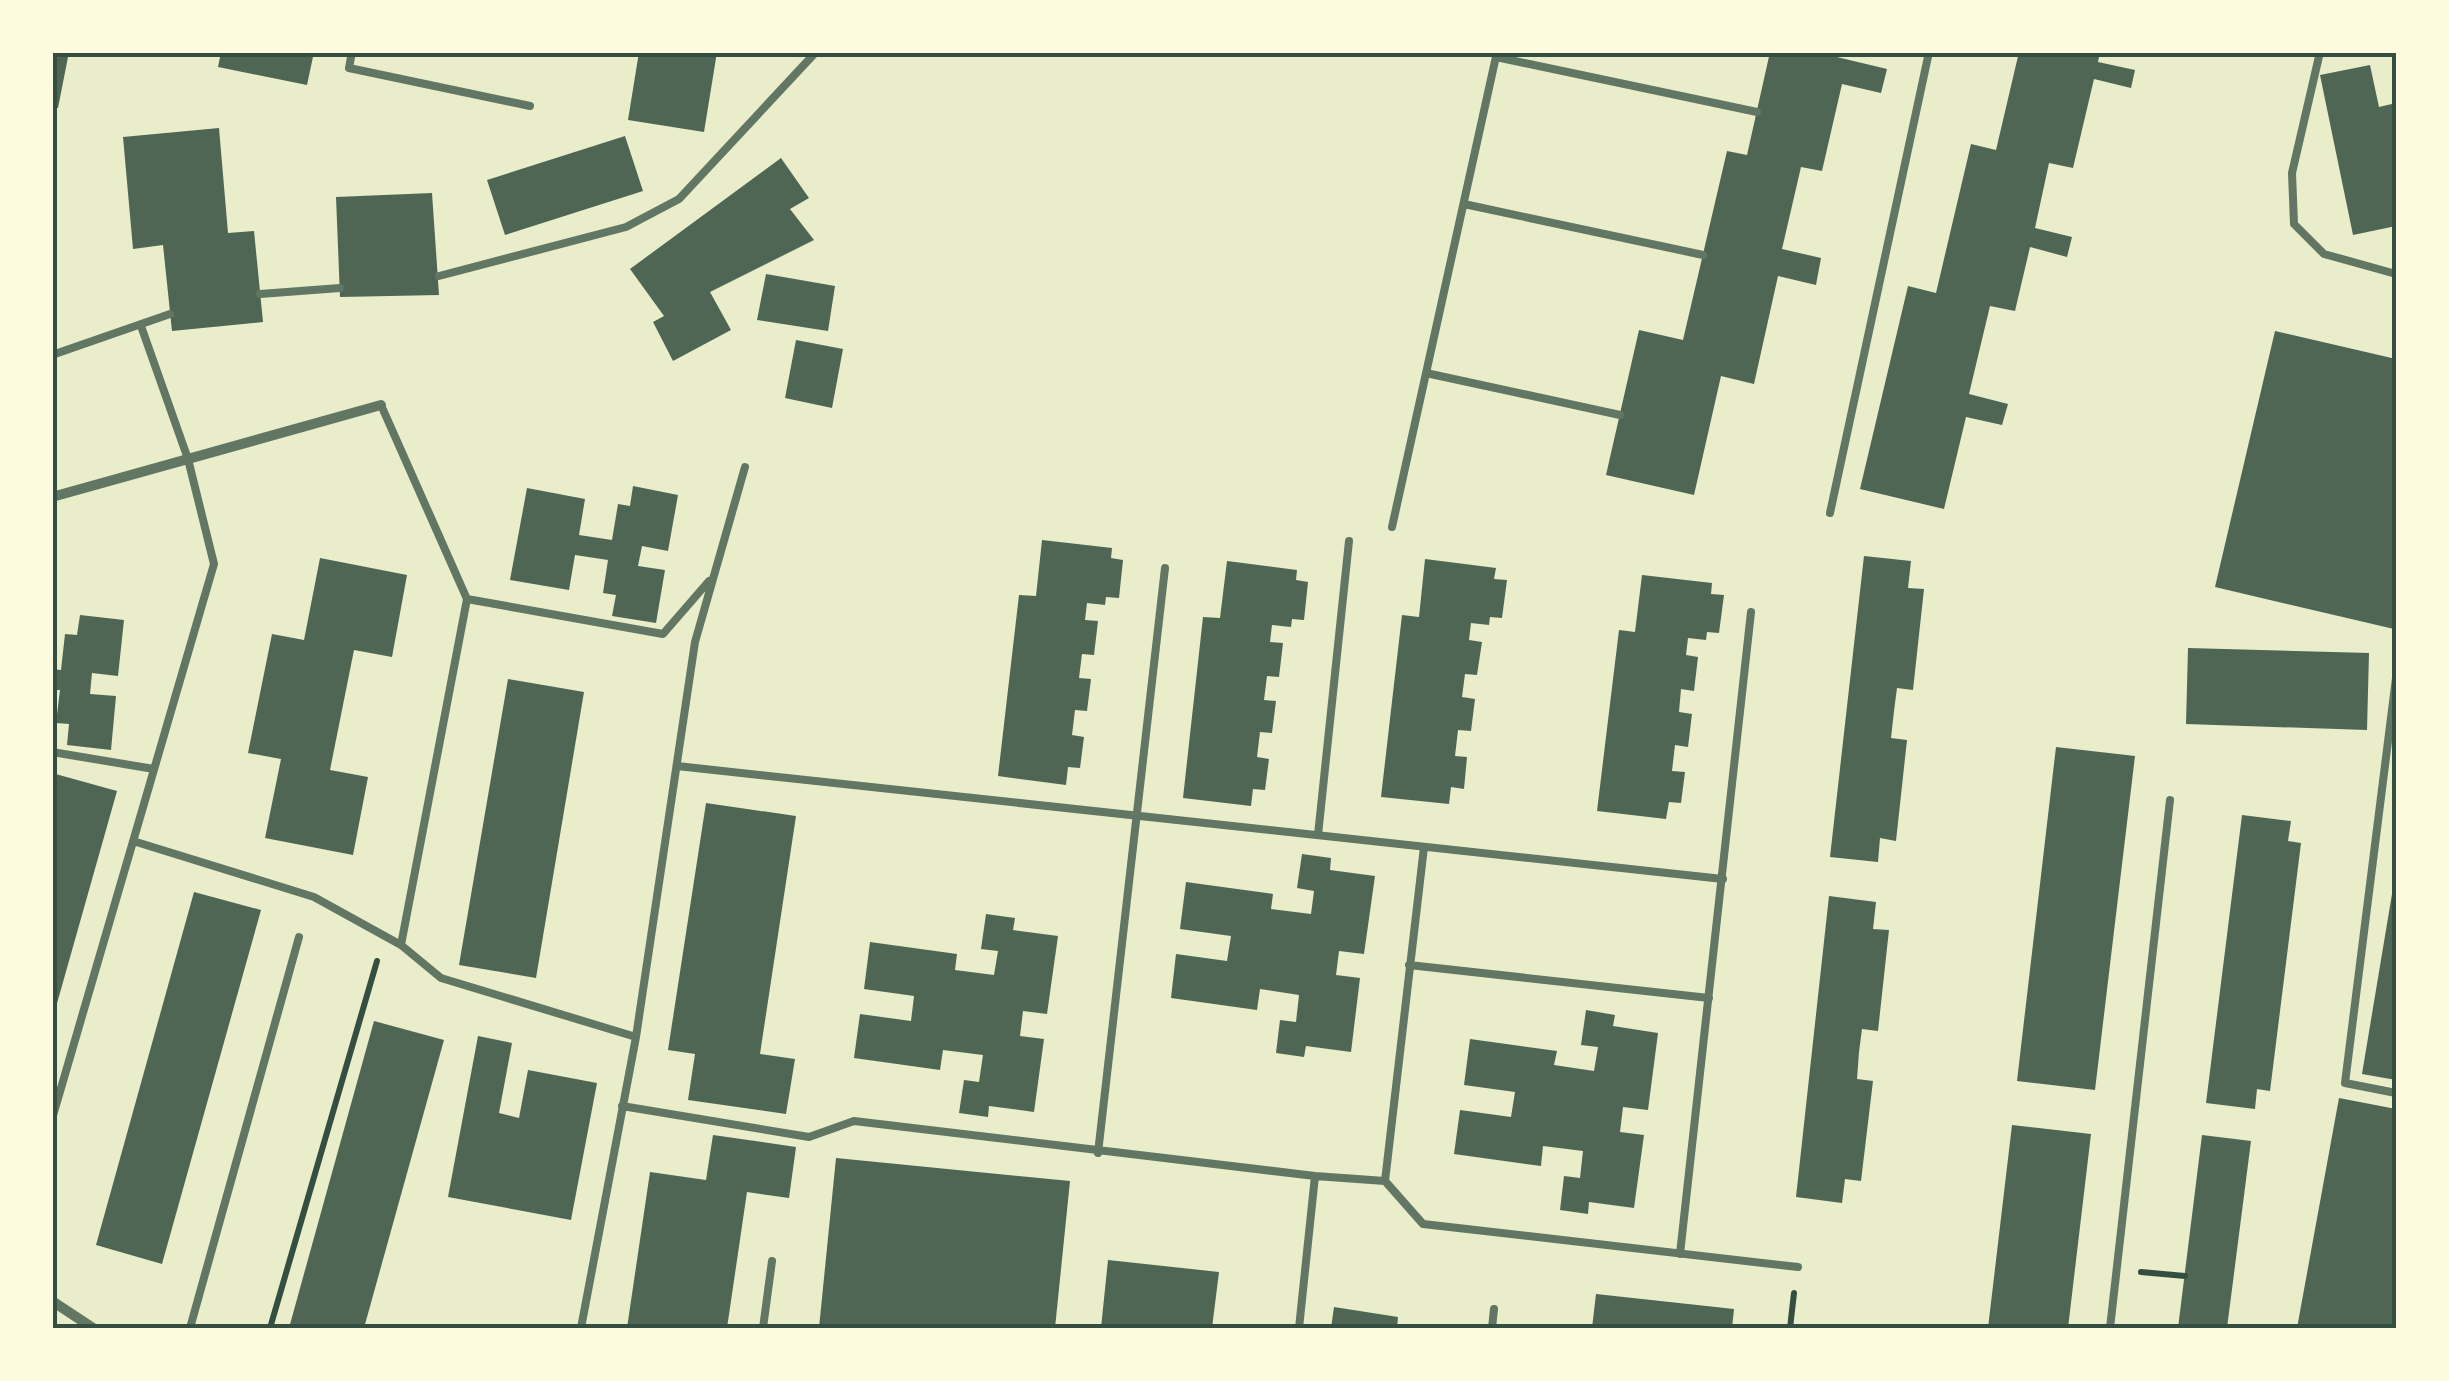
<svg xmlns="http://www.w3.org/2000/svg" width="2449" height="1381" font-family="'Roboto Serif',serif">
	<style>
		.building { fill: #4f6655 }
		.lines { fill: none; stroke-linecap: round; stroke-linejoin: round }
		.path { stroke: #344e41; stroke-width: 6 }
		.service { stroke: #617663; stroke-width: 8 }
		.minor { stroke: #617663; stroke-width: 10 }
		.neatline { fill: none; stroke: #344e41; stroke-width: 4 }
	</style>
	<rect width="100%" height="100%" fill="#e9edc9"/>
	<path class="building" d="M52,52H69L58,108L52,107Z
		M221,52H314L307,85L218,67Z
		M639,52H717L704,132L628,120Z
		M1770,52H1816L1887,69L1881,93L1842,84L1822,171L1801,167L1782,249L1821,258L1816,285L1778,276L1754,384L1721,376L1694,495L1606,475L1639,330L1683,340L1727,151L1747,155Z
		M2019,52H2100L2098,62L2135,70L2131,88L2094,79L2073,168L2049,163L2035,228L2072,237L2067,257L2030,247L2015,311L1990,306L1969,394L2008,404L2002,425L1966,417L1944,509L1860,489L1908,286L1936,293L1971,144L1996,150Z
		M2370,65L2379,107L2396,103V226L2353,235L2320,75Z
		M219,128L228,233L254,231L263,322L172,331L163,245L133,249L123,137Z
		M625,136L643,191L505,235L487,180Z
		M781,158L809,198L790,209L814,240L710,292L731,330L673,361L653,322L664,316L630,269Z
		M432,193L439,295L340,297L336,197Z
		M766,274L835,286L828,331L757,320Z
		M2275,331L2396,359L2394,629L2215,587Z
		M796,340L843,349L832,408L785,398Z
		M633,486L678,495L668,551L642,546L638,566L665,570L656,623L612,616L616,595L603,593L608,560L575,555L569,590L510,580L527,488L585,499L579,535L612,540L618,504L630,506Z
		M1042,540L1112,548L1111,558L1123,560L1119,598L1106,597L1105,605L1087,603L1085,620L1098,621L1094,655L1082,654L1079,678L1091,679L1087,711L1075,710L1072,735L1084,737L1080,768L1068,767L1066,785L998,776L1019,595L1036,596Z
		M1864,556L1911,561L1908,588L1924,589L1913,690L1897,688L1894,711L1891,738L1907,740L1896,841L1880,838L1878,862L1830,857Z
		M320,558L407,575L392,657L354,650L330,770L368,777L353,855L265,838L281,759L248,753L272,634L304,640Z
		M1425,559L1496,568L1494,579L1507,580L1502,618L1490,617L1489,625L1471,623L1469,640L1482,642L1477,675L1465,674L1462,697L1475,699L1471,731L1458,730L1455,756L1467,757L1464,789L1451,787L1449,804L1381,797L1402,615L1419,617Z
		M1227,561L1297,570L1296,580L1308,582L1304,620L1292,619L1291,627L1272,625L1270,642L1283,643L1279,677L1267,676L1264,700L1276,701L1272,733L1260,732L1257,757L1269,759L1265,790L1253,789L1251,806L1183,798L1203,617L1220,618Z
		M1642,575L1712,583L1711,594L1724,595L1719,633L1707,632L1706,640L1688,638L1686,655L1698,657L1694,691L1681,689L1679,712L1692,714L1688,747L1675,745L1672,771L1685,772L1681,803L1669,802L1666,819L1597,811L1619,630L1635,632Z
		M80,615L124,620L118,676L92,673L90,694L116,696L111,750L67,745L69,724L56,723L60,690H52V669L61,670L65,634L77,635Z
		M2188,648L2369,653L2367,730L2186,724Z
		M508,679L584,692L536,978L459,965Z
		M2056,747L2135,756L2095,1090L2017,1081Z
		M52,773L117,791L54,1014H52Z
		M706,803L796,816L760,1054L795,1059L786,1114L688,1100L695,1054L668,1050Z
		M2242,815L2291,821L2288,841L2301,843L2270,1091L2257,1089L2255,1109L2206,1103Z
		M1302,854L1331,858L1330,870L1375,876L1364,954L1339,951L1336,975L1360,978L1351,1052L1306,1046L1304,1057L1276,1053L1280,1020L1296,1022L1299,995L1260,989L1257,1010L1171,998L1176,954L1227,961L1231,936L1180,929L1186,882L1273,894L1271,909L1311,914L1314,891L1297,888Z
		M2394,882L2396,883V1080L2362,1074Z
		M194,892L261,910L162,1264L96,1245Z
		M1829,896L1876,902L1873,929L1889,930L1878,1031L1862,1029L1859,1052L1857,1079L1873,1081L1861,1181L1845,1179L1842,1203L1796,1197Z
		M986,914L1015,918L1013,930L1058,936L1047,1014L1023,1011L1020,1036L1044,1039L1034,1112L989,1106L988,1117L959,1113L964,1080L979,1082L983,1055L943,1050L940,1070L854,1058L860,1014L911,1021L914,996L864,989L870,942L957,954L955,970L994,975L998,951L981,949Z
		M1586,1010L1615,1015L1613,1026L1658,1033L1648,1110L1623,1107L1620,1132L1644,1135L1634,1208L1589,1202L1588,1214L1560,1210L1564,1176L1580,1178L1583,1151L1543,1146L1541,1166L1454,1154L1460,1110L1511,1117L1515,1092L1464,1085L1470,1039L1557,1051L1554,1065L1594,1071L1598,1047L1581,1045Z
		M374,1021L444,1040L364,1328H289Z
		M478,1036L512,1043L499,1113L519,1118L528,1070L597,1083L571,1220L448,1197Z
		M2339,1098L2396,1109V1328H2297Z
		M2012,1125L2091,1134L2068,1328H1988Z
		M713,1135L796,1147L789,1198L747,1192L727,1328H627L650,1172L706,1180Z
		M2202,1135L2251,1141L2227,1328H2178Z
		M836,1158L1070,1181L1055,1328H819Z
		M1108,1260L1219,1272L1212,1328H1101Z
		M1596,1294L1734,1309L1732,1328H1592Z
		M1334,1307L1398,1317L1397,1328H1331Z"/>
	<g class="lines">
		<path class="path" d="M2141,1272L2185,1276
			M270,1328L377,961
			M1790,1328L1794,1293"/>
		<path class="service" d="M352,52L349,68L530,106
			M2320,52L2292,173L2294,224L2324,254L2396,274
			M1496,57L1757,112
			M1464,204L1703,255
			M439,276L626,227L679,199L816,52
			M260,294L340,288
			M52,355L170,314
			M1426,373L1620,415
			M381,405L467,599
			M1830,513L1929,52
			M1392,527L1497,52
			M2396,678L2345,1083L2396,1093
			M52,752L154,769
			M677,766L1723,879
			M1318,835L1349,541
			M133,841L314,897L401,945L441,978L636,1037
			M401,945L467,599L663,634L709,581
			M1409,965L1709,998
			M622,1106L809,1137L854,1121L1315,1176
			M52,1119L214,564L188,459L141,326
			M1098,1153L1165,568
			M1385,1181L1424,847
			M1680,1254L1751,612
			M190,1328L299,937
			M581,1328L636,1037L695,642L745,467
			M763,1328L772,1261
			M1299,1328L1315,1176L1385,1181L1423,1224L1798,1267
			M1492,1328L1494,1309
			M2110,1328L2170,800"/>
		<path class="minor" d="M52,497L381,405
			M52,1301L93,1328"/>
	</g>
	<rect width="2449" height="1381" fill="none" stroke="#fefae0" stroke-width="110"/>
	<rect x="55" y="55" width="2339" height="1271" class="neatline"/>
</svg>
